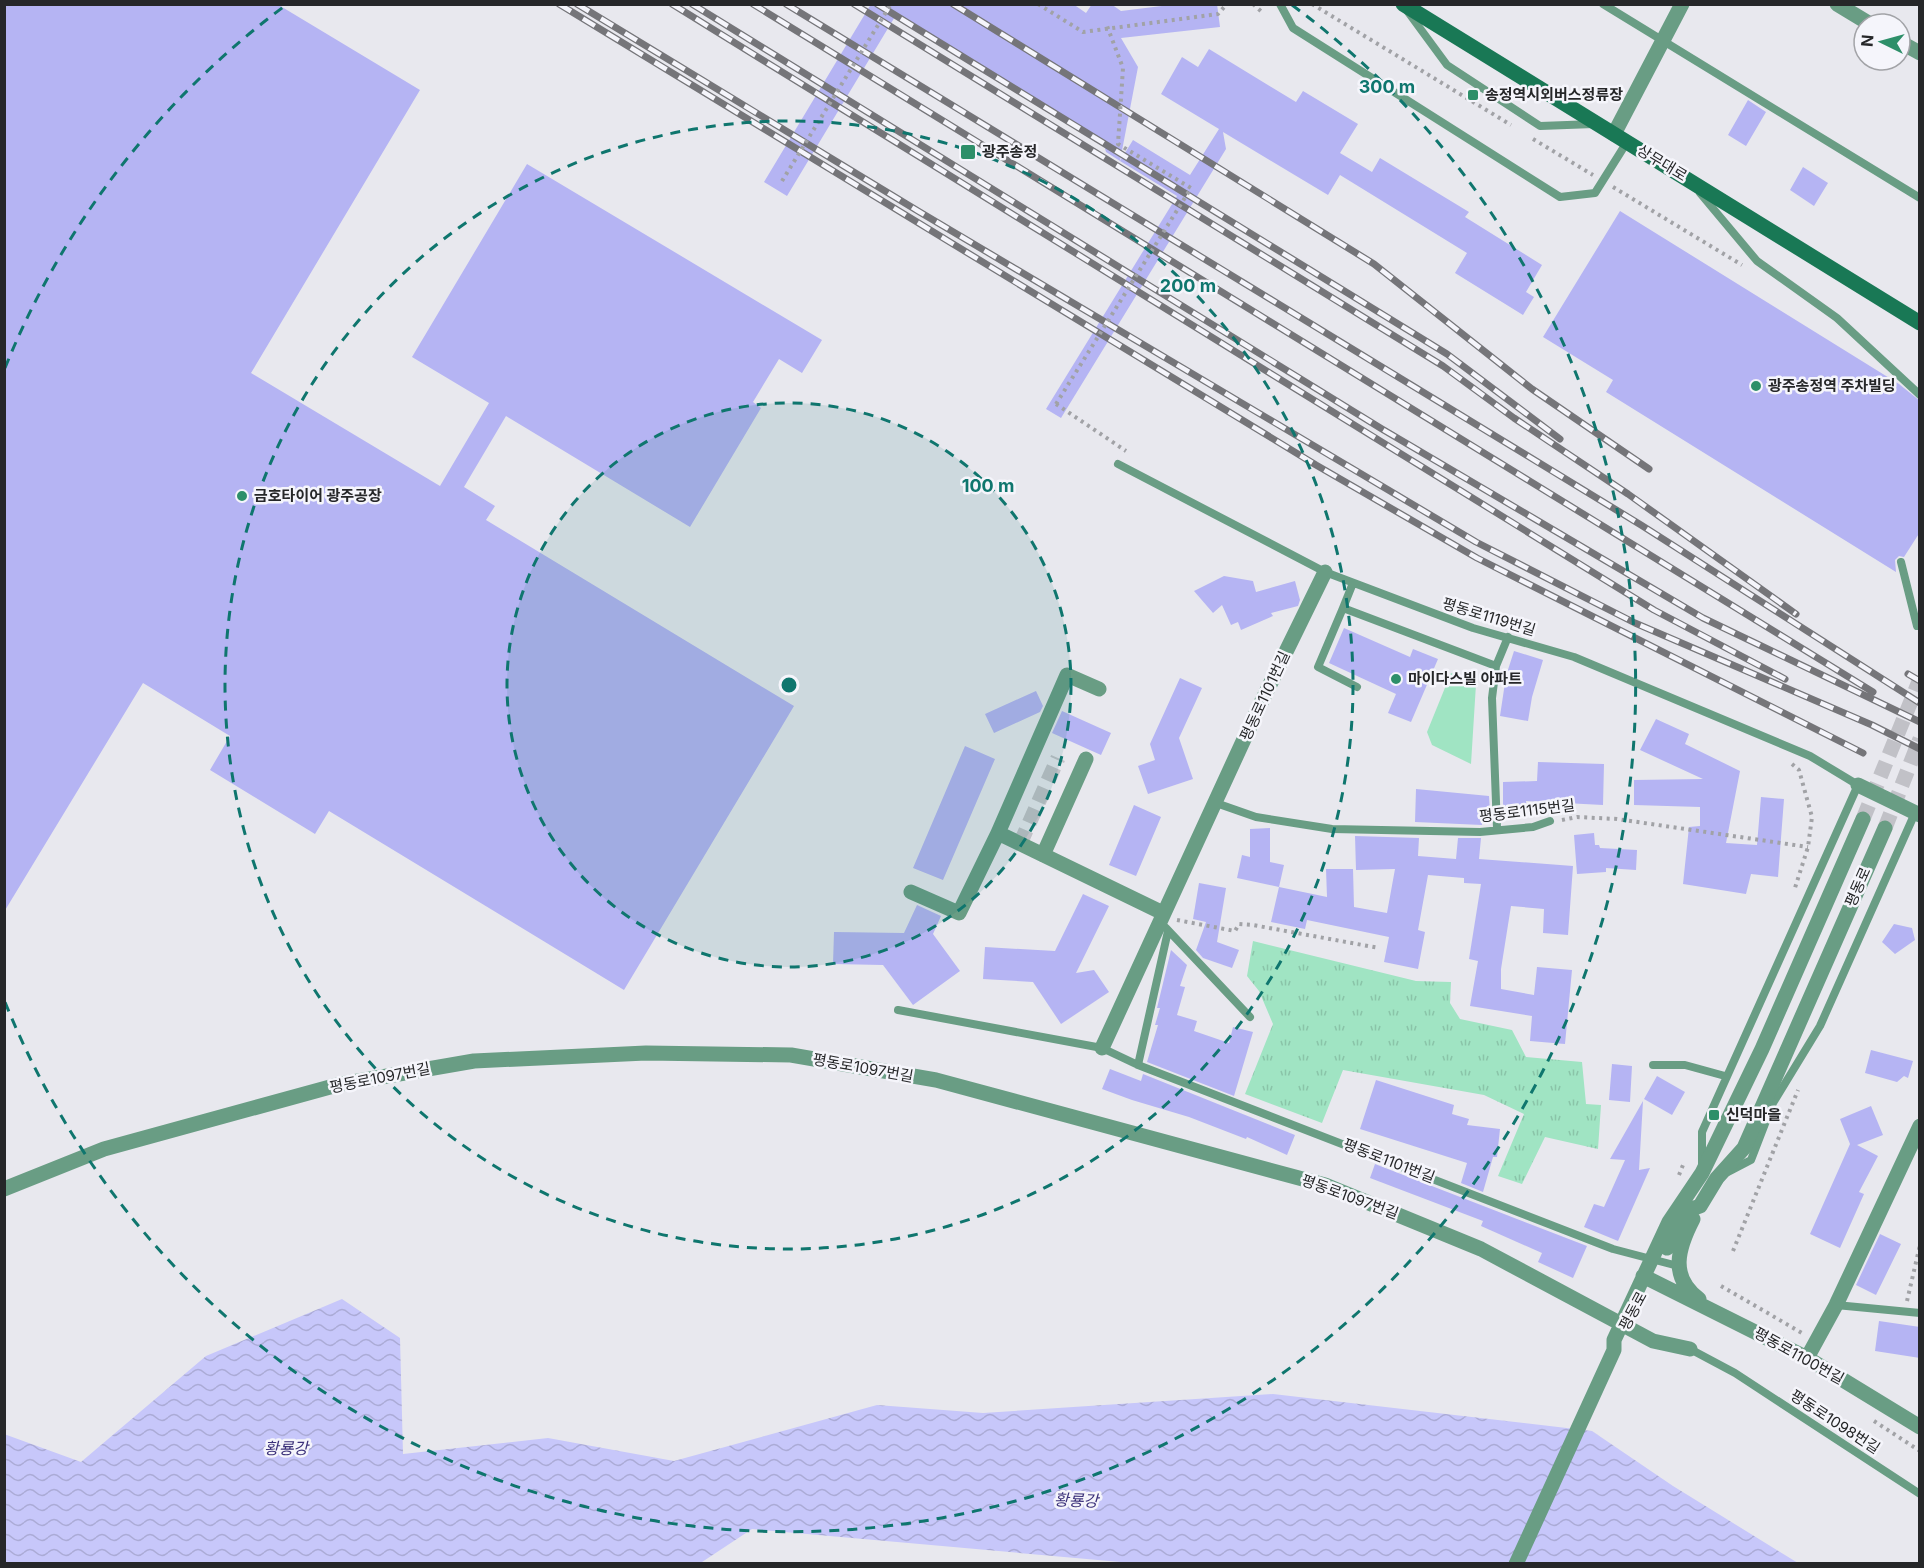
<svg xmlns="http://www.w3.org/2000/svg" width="1924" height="1568" font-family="Inter,'Noto Sans KR',sans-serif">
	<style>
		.grass { fill: url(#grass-tufts) }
		.park { fill: #a0e4c3 }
		.water { fill: url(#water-waves) }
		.building { fill: #b5b4f3 }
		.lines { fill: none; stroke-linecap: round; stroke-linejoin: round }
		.minor-tunnel { stroke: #c1c1c7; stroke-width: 15; stroke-dasharray: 15 8; stroke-linecap: butt }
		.path { stroke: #a1a2a6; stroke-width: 4; stroke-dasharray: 3 4.5; stroke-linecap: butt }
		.service { stroke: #699d84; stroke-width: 8 }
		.minor { stroke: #699d84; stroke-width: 15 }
		.secondary { stroke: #197855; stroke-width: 15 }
		.rail-casing { stroke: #757579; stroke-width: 7 }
		.rail { stroke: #f5f5fb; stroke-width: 4.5; stroke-dasharray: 14; stroke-linecap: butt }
		.path-bridge { stroke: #a1a2a6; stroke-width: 4; stroke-dasharray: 3 4.5; stroke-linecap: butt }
		.ring { fill: none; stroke: #0f766e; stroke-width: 3; stroke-dasharray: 10 8 }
		.poi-dot { fill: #2d8f69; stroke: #f5f5fb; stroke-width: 2 }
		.labels { text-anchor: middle; stroke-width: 5; stroke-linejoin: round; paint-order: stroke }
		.poi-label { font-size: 15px; font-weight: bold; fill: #262729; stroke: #f5f5fb; text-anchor: start }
		.street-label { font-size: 15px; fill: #262729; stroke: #f5f5fb }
		.water-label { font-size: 16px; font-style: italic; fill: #3b317a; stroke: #f5f5fb }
		.centre { fill: #0f766e; stroke: #f5f5fb; stroke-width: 3 }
		.ring-label { font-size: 18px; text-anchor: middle; font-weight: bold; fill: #0f766e; stroke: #f5f5fb; stroke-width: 5; stroke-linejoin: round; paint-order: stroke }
	</style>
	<defs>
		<pattern id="grass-tufts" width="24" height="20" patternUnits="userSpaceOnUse" patternTransform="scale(1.5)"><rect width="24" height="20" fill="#a0e4c3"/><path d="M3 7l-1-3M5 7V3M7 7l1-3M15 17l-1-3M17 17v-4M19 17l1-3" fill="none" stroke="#8ac4a8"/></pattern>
		<pattern id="water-waves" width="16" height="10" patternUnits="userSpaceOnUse" patternTransform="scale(1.5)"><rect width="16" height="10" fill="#c7c7fa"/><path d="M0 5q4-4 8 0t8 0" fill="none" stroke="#ababd6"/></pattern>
	</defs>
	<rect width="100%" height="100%" fill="#e8e8ee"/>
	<path class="grass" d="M1253,941L1416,981L1451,982L1450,1003L1460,1019L1512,1030L1526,1057L1582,1062L1586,1104L1601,1105L1598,1149L1545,1137L1522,1184L1498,1176L1524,1114L1484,1095L1343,1070L1322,1123L1245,1094L1273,1024L1259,991L1247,976Z"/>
	<path class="park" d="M1451,673L1476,684L1471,764L1432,745L1427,732Z"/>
	<path class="water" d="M342,1299L400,1338L403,1454L548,1438L674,1461L877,1405L983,1413L1273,1394L1592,1431L1673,1486L1798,1563L1143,1564L752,1529L699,1564L5,1563L4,1434L81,1462L206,1356Z"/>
	<path class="building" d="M4,4H277L420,90L251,373L440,486L489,403L412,357L527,164L822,340L802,373L779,359L753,402L761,408L690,527L506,416L464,487L495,506L486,520L794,706L624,990L329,811L315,834L210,770L230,736L143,683L4,912Z
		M871,4H1073L1086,13L1092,4H1111L1121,11L1178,4H1217L1220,27L1121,38L1138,67L1120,161L1106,152L1104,145L896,15L787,196L764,182Z
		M1209,49L1296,102L1303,91L1358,124L1340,153L1372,172L1380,158L1469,212L1465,217L1542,265L1526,292L1534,297L1523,315L1455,273L1467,253L1340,175L1328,195L1223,132L1226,149L1061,418L1046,409L1177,196L1120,161L1133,140L1190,175L1219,129L1161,94L1182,57L1198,67Z
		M1748,100L1766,112L1746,146L1728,135Z
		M1803,167L1828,183L1814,206L1790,190Z
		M1620,211L1899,384L1920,401V532L1904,557L1899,556L1895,560L1896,572L1606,392L1613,380L1543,337Z
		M1224,576L1253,581L1256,592L1295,581L1300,600L1298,606L1271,613L1273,616L1241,630L1238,622L1231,625L1222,605L1213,613L1194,591Z
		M1344,628L1410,657L1413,649L1438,659L1411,722L1388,713L1396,694L1329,663Z
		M1514,651L1543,660L1532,697L1528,721L1500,716L1506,676Z
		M1180,678L1202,688L1179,738L1193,779L1148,794L1138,766L1155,760L1150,744Z
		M1036,691L1043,706L1040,712L994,733L985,714Z
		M1062,711L1111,733L1101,755L1052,733Z
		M1656,719L1689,734L1685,744L1740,771L1726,843L1757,845L1761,797L1784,799L1778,877L1751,874L1746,894L1683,884L1689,827L1700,826V807L1634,805V780L1703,779L1640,750Z
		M965,746L995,759L943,880L913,868Z
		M1538,762L1604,764L1603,805L1526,801L1527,812H1503V782L1537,781Z
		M1416,789L1489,796L1490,812L1483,813L1482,825L1415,822Z
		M1134,805L1161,817L1136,876L1109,865Z
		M1270,828V862L1284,865L1279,887L1237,878L1242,855L1250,857V829Z
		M1594,833L1595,845H1599L1600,848L1637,850L1636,870L1606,868V872L1577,874L1574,835Z
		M1355,836L1419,838L1418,856L1456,859L1458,838H1481L1479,859L1573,866L1568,935L1543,933L1544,909L1511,906L1501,969V989L1534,995L1537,967L1572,970L1565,1044L1530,1041L1532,1016L1470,1006L1478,961L1469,959L1481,884L1464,883V878L1428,875L1418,930L1425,932L1418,969L1384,962L1389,937L1307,920L1305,929L1271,922L1279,887L1327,897L1326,869H1353L1354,907L1387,913L1395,869L1356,870Z
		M1199,883L1226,888L1217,942L1239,950L1232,968L1203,958L1196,950L1206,922L1193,919Z
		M1083,894L1109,906L1076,973L1094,970L1109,992L1061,1024L1033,982L983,979L985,947L1055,951Z
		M917,905L941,916L933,934L960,971L913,1005L883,965L833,964L834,932L904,933Z
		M1894,924L1912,928L1915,940L1895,954L1882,942Z
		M1171,950L1187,965L1180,986L1185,987L1177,1015L1197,1021L1194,1031L1229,1043L1233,1027L1253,1032L1234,1096L1147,1062L1158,1025H1155L1160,1008H1157Z
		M1871,1050L1913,1061L1908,1078L1904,1076L1897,1082L1865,1073Z
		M1612,1064L1632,1066L1630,1102L1609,1100Z
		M1110,1069L1141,1081L1143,1074L1295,1135L1287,1155L1247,1137L1246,1139L1189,1117L1132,1100L1102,1089Z
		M1657,1076L1685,1092L1672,1115L1644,1099Z
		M1376,1080L1454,1105L1452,1114L1469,1119L1467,1125L1500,1129L1497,1157H1493L1483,1192L1461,1183L1467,1163L1360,1129Z
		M1643,1101L1639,1170L1650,1168L1618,1241L1584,1227L1594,1204L1604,1207L1625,1160L1610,1159Z
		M1871,1106L1883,1135L1857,1145L1878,1156L1859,1192L1864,1194L1840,1248L1810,1234L1850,1144L1840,1119Z
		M1375,1164L1587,1246L1573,1278L1538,1262L1542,1253L1481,1226L1483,1221L1370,1178Z
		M1880,1234L1901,1244L1876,1295L1856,1285Z
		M1879,1321L1920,1327V1358L1875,1351Z"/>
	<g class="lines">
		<path class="minor-tunnel" d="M1863,819L1920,679
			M1885,828L1920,739
			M1020,844L1058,758"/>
		<path class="path" d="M1038,4L1083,32L1218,14L1227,4
			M1253,4L1264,14
			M1312,4L1511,125
			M1533,139L1593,175
			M1613,187L1742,265
			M1056,404L1126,451
			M1792,764L1799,770L1812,817L1808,847L1794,891
			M1562,820L1577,817L1617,819L1808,847
			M1177,920L1235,931L1239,924L1253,925L1379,948
			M1679,1175L1683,1165
			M1920,1204V1221
			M1733,1251L1798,1090
			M1721,1286L1802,1333
			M1907,1301L1920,1245
			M1874,1421L1920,1451"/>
		<path class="service" d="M1280,4L1293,28L1560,197L1595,193L1627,142
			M1603,4L1920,198
			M1408,12L1447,65L1540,126L1594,124
			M1700,193L1757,261L1837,318L1920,395
			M1118,464L1325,572L1473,628L1574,657L1810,756L1858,785L1702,1132V1164
			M1901,562L1917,626
			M1343,608L1353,583
			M1357,687L1318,667L1343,608L1496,666
			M1216,803L1256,817L1332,829L1480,832L1533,827L1550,821
			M1497,828L1492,698L1496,666L1508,637
			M1166,928L1250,1017
			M898,1010L1102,1048L1138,1065L1613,1249L1678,1266
			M1138,1065L1168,931
			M1653,1065H1685L1725,1076
			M1728,1172L1751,1160L1773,1103L1820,1026L1915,813
			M1836,1305L1920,1313
			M1690,1349L1735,1373L1920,1494"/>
		<path class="minor" d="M1837,4L1870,24
			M1900,42L1920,53
			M1614,134L1682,4
			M1858,785L1920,815
			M998,833L1067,675L1099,689
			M1043,855L1086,759
			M911,892L959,913L998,833L1163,913
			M1102,1048L1257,711L1325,572
			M4,1189L104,1149L341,1084L474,1061L646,1053L791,1055L936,1080L1325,1185L1481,1249L1653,1341L1690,1349
			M1693,1219C1678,1248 1669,1277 1699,1299
			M1667,1248L1686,1211L1700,1206L1717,1178L1744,1148L1885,828
			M1643,1276L1807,1358L1920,1427
			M1807,1358L1836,1305L1920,1126
			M1516,1564L1614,1350V1340L1669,1222L1702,1173L1762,1049L1863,819"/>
		<path class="secondary" d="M1403,4L1920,323"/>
		<defs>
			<path id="rail" d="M559,4L1316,465L1477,558L1863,753
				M577,4L918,211L1476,542L1635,623L1872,725L1920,749
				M672,4L1654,610L1785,679
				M692,4L1382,429L1703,618L1920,722
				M753,4L1873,692
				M786,4L1641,525L1920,703
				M854,4L1443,366L1514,418L1628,494L1796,614
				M877,4L1447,354L1560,439
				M953,4L1374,264L1532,389L1649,469
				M1908,674L1920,681"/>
		</defs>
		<use href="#rail" class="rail-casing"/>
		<use href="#rail" class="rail"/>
		<path class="path-bridge" d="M782,181L891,4
			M1056,404L1191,188L1118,144L1123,68L1107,26"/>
	</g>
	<circle cx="789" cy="685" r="282" fill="#0f766e" fill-opacity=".12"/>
	<g class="ring">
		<circle cx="789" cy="685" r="282"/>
		<circle cx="789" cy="685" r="564"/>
		<path d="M5 368A846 846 0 0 1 286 5M1292 5A846 846 0 1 1 5 1002"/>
	</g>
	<g class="poi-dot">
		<rect x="1467" y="89" width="12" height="12" rx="3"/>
		<rect x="960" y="144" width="16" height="16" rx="3"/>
		<circle cx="1756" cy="386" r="6"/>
		<circle cx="242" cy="496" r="6"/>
		<circle cx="1396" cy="679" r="6"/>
		<rect x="1708" y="1109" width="12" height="12" rx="3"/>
	</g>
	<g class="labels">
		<g class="poi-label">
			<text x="1485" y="100">송정역시외버스정류장</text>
			<text x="982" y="157">광주송정</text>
			<text x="1768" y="391">광주송정역 주차빌딩</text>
			<text x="254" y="501">금호타이어 광주공장</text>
			<text x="1408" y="684">마이다스빌 아파트</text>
			<text x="1726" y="1120">신덕마을</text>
		</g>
		<g class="street-label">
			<text transform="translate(1662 163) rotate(31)" y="5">상무대로</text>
			<text transform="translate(1489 617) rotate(17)" y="5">평동로1119번길</text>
			<text transform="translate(1265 696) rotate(-65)" y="5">평동로1101번길</text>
			<text transform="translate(1527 811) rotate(-7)" y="5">평동로1115번길</text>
			<text transform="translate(1858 887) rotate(-66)" y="5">평동로</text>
			<text transform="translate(863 1068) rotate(10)" y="5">평동로1097번길</text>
			<text transform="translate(380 1078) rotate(-11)" y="5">평동로1097번길</text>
			<text transform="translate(1389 1161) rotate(21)" y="5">평동로1101번길</text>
			<text transform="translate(1350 1197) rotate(20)" y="5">평동로1097번길</text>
			<text transform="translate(1633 1311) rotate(-62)" y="5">평동로</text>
			<text transform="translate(1799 1356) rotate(29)" y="5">평동로1100번길</text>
			<text transform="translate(1835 1422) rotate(33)" y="5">평동로1098번길</text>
		</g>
		<g class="water-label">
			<text x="286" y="1454">황룡강</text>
			<text transform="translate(1076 1500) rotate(2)" y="6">황룡강</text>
		</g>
	</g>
	<circle cx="789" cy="685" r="9" class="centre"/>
	<g class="ring-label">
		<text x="1387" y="93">300 m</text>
		<text x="1188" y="292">200 m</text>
		<text x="988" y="492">100 m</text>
	</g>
	<rect width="1924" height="1568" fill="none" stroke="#262729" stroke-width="12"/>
	<g transform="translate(1882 42) rotate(275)"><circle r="28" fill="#f5f5fb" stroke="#a2a3a7" stroke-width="1.5"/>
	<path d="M0-4.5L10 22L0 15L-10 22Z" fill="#2d8f69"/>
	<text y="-9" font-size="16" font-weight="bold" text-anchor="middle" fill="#262729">N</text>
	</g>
</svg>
